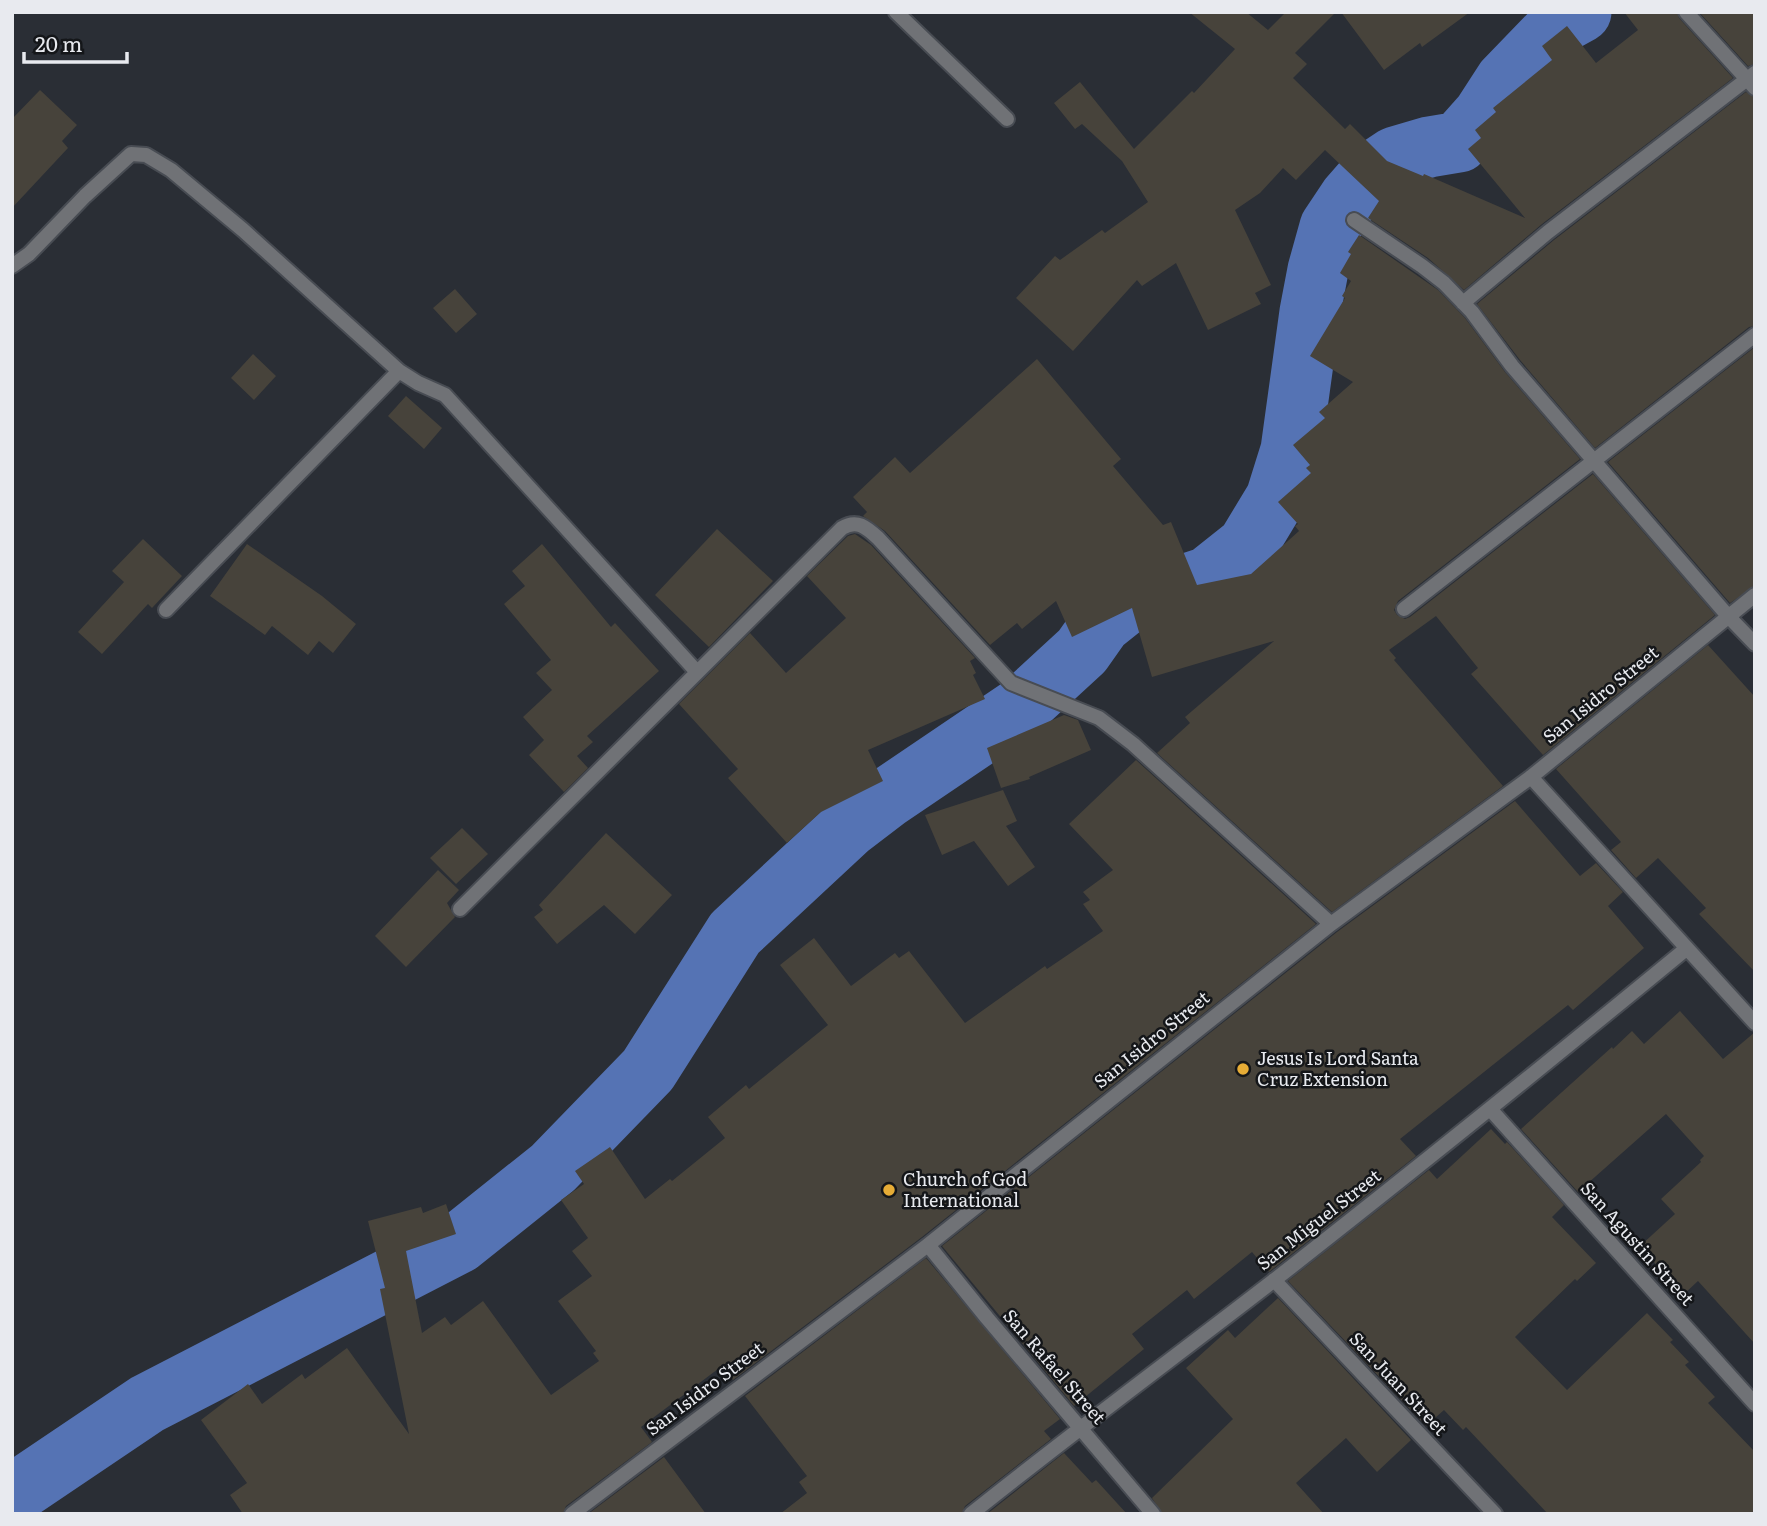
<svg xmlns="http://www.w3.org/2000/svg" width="1767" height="1526" font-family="Literata,serif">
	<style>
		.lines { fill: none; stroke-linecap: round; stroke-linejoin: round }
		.river { stroke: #5573b4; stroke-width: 61 }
		.building { fill: #47433b }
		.street-casing { stroke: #484c53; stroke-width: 18 }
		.street { stroke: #707276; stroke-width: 14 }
		.poi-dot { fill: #e6ac36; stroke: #141619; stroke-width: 2.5 }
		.labels { text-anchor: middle; stroke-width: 5; stroke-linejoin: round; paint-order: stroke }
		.street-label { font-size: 18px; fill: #e8eaef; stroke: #141619 }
		.poi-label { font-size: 18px; fill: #e8eaef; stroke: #141619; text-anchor: start }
	</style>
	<rect width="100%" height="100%" fill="#2a2e35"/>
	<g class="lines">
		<path class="river" d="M12,1495L147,1404L459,1243L553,1168L648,1070L735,933L849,827L887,798L1020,708L1082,651L1101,624L1126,604L1208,577L1247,546L1276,498L1291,450L1310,312L1318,270L1330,227L1350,197L1371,173L1395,157L1429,147L1459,142L1483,115L1505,81L1561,23L1581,12"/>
	</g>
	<path class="building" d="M1189,12H1246L1268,30L1286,12H1336L1295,53L1307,64L1293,78L1345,129L1350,124L1387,161L1423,176L1424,174L1525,218L1468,149L1481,138L1475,130L1496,112L1493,108L1552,60L1542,46L1567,26L1596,63L1638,30L1624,12H1677L1679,18L1733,78L1542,224L1464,290L1428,258L1368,218L1379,201L1325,150L1296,180L1283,168L1260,193L1235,210L1271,285L1255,293L1261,304L1208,330L1176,263L1142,286L1137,280L1073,351L1016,298L1055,256L1060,260L1102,230L1105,233L1148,202L1122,161L1082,124L1075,129L1054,103L1080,82L1134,149L1192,91L1194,93L1235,49Z
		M1341,12H1470L1422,47L1420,43L1384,70Z
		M1699,12H1755V64L1748,66Z
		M40,90L77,125L62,141L68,148L12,208V119Z
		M1746,92L1755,97V326L1749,327L1595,448L1520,360L1477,304L1554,240Z
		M1359,235L1438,290L1465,318L1505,372L1580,459L1398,601L1394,610L1397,615L1405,619L1410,617L1593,474L1715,615L1543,755L1471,674L1478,668L1436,616L1389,650L1396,658L1394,660L1503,786L1332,912L1157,753L1190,723L1185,717L1274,641L1152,677L1132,608L1072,637L1056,601L1022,629L1017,623L990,645L885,531L863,516L867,512L853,497L895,457L910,473L1037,359L1121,459L1113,466L1163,525L1171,522L1197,585L1251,574L1299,531L1295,526L1298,524L1278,502L1311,473L1306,468L1310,465L1293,445L1325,418L1319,412L1353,382L1310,356L1345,298L1342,296L1351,281L1340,273L1351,254L1348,252Z
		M455,289L477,314L456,333L433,308Z
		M1755,347V586L1730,603L1608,462Z
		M253,354L276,376L254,400L231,378Z
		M406,396L442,428L424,449L388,416Z
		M717,529L773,581L709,647L655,595Z
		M855,534L871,545L975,658L970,661L976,673L973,675L985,699L868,750L883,781L821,812L787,843L728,778L738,769L679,704L750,633L786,673L846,618L807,576L848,536Z
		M143,539L182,576L152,608L148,604L102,654L78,632L124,582L112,571Z
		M247,544L322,596L356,624L333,653L319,641L308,655L272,626L265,635L210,596Z
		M542,544L611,627L615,623L659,671L587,736L593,742L577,756L588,768L564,792L529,755L544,740L523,717L552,690L536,673L551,660L504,604L525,586L512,571Z
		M1708,645L1755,697V972L1699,914L1706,908L1658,858L1636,878L1611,850L1621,842L1556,769Z
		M1064,715L1078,720L1091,750L1029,777L1030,779L1001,788L987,748Z
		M1136,760L1316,924L922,1237L733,1380L722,1366L641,1427L652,1442L566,1506L563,1514H243L230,1495L247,1483L201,1420L248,1384L262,1404L302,1374L305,1379L347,1348L409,1434L380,1289L385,1288L368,1221L421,1207L423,1213L446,1204L456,1234L406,1251L422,1333L445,1317L451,1325L483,1301L551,1395L599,1361L593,1353L596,1351L558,1301L592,1276L572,1251L588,1238L561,1200L584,1184L575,1171L610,1147L645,1199L670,1179L672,1181L725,1138L708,1117L746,1085L749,1089L828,1025L780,965L814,938L851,986L895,953L899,958L909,951L965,1023L1045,966L1047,969L1103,931L1083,904L1090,900L1083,892L1113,870L1069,824Z
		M1003,790L1017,821L1006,826L1035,867L1008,886L974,841L942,855L925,815Z
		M1515,801L1580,876L1596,863L1623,892L1608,906L1644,948L1573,1010L1568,1005L1400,1139L1416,1156L1269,1272L1252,1252L1194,1299L1187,1290L1132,1334L1144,1349L1074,1406L942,1246L1337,932Z
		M462,828L488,854L456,884L430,858Z
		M606,833L672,895L635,934L604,905L557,944L534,917L543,910L539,905Z
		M438,870L459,890L447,903L455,917L406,967L375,936Z
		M1680,1011L1723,1059L1755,1032V1344L1698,1281L1683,1295L1640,1246L1675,1214L1661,1199L1701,1162L1700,1160L1704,1156L1666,1114L1578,1192L1521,1129L1612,1047L1613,1049L1632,1031L1644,1044Z
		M1491,1129L1505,1144L1507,1142L1564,1205L1552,1217L1596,1263L1577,1281L1575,1279L1515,1337L1567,1390L1647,1313L1673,1340L1670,1342L1689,1362L1685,1365L1715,1397L1708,1403L1755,1452V1514H1548L1466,1427L1463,1430L1444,1410L1426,1426L1288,1281L1429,1170L1437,1179Z
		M926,1258L1060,1419L1044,1431L1051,1439L965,1506L962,1514H780L807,1493L799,1482L807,1476L745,1396Z
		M1278,1298L1411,1440L1377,1472L1346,1438L1296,1483L1324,1514H1162L1152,1498L1233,1419L1186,1368L1228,1330L1235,1338Z
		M1064,1453L1092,1483L1096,1480L1127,1514H987Z
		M664,1457L706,1514H588Z"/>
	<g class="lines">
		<defs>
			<path id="street" d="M896,12L1007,119
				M1686,12L1755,88
				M1354,220L1422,266L1444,283L1472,312L1512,366L1728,616L1755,644
				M12,266L29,254L85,196L131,154L146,155L171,170L243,230L399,371
				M1463,303L1548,232L1755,73
				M1404,609L1755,335
				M166,610L399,371L418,383L445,395L697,672
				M1531,777L1755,1023
				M460,909L842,528C857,519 866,527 878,538L1011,683L1099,718L1133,744L1331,924
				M1491,1110L1755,1404
				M928,1245L987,1318L1153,1514
				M1274,1280L1495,1514
				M572,1514L928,1245L1331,924L1531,777L1755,595
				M971,1514C1072,1433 1175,1357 1277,1278C1415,1170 1551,1060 1686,949"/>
		</defs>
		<use href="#street" class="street-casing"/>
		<use href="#street" class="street"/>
	</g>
	<g class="poi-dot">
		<circle cx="1243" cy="1069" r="7"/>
		<circle cx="889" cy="1190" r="7"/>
	</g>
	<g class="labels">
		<g class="street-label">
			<text transform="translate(1601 695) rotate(-39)" y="6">San Isidro Street</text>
			<text transform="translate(1152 1040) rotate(-39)" y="6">San Isidro Street</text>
			<text transform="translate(1319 1220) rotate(-38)" y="6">San Miguel Street</text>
			<text transform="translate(1637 1244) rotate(48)" y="6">San Agustin Street</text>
			<text transform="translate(1054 1367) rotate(49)" y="6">San Rafael Street</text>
			<text transform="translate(1398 1384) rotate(47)" y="6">San Juan Street</text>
			<text transform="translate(705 1389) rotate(-37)" y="6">San Isidro Street</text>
		</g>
		<g class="poi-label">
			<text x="1257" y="1065">Jesus Is Lord Santa<tspan x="1257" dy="21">Cruz Extension</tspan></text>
			<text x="903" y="1186">Church of God<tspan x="903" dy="21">International</tspan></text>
		</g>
	</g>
	<rect width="1767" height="1526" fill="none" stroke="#e8eaef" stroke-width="28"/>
	<path d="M24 52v10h103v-10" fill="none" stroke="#e8eaef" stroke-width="3.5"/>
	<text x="35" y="52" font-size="21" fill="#e8eaef" stroke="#141619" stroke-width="5" paint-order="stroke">20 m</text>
</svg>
